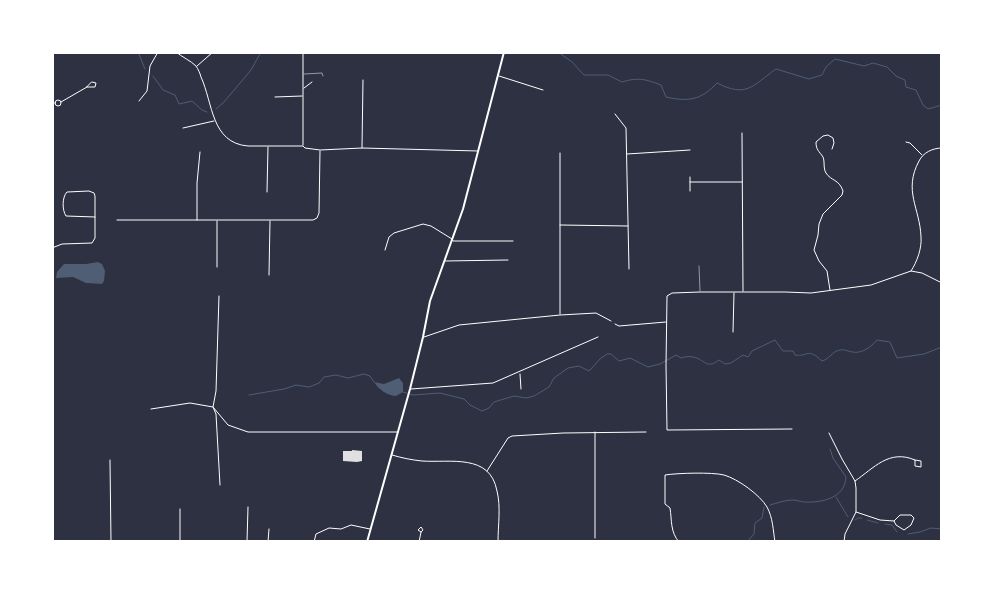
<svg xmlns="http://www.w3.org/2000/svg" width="994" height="594" font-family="Signika,sans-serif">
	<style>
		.water { fill: #4f5d75 }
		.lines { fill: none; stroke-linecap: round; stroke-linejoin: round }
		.stream { stroke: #4f5d75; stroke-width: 1 }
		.building { fill: #e0e0e3 }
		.service { stroke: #fff; stroke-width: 0.5 }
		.minor { stroke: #fff; stroke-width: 1 }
		.tertiary { stroke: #fff; stroke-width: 2 }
	</style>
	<rect width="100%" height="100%" fill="#2d3142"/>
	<path class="water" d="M98,262L102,264L105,271L104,281L102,284L86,283L73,277L56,278L57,272L64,264H86Z
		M399,378L403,383V392L396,396C388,396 378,389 374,382L384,384Z"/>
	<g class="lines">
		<path class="stream" d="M138,52L145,69
			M558,52L572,62L584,75H608L622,82C638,77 645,79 661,85L666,97C689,102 701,100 717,83C747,98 752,86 776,69L809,79L822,75L826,67L835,59L864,66L873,63L887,67L896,76L905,80L906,87L916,90L923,105L928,109L942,105
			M153,76L163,90L175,95L179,104L192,101L202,110L207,112
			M216,109L224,102L251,70L261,52
			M403,392L413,395L440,393L464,399L470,405L482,411L489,408L494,402L514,396L526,398L534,396L549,387L554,378L568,368L579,366L589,371L600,359L607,354H611L619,361L630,358L648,367L660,364L676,355L681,358C685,357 689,356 693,357C705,359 706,370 719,360L725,364L731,363L743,355L748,357L752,351L775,340L783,351H793L795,355C809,357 807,347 822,361C830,359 832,351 840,350C844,349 847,351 852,352C862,354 871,347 877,340L890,342L897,358L924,354L942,347
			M249,395L284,389L296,385L309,387L319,383L324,377L336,375L348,378L364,374L370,376L374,382
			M836,497L848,517
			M770,505C777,503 785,500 793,500C797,500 801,502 804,502C822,503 845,498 846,477L833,458L830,449
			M855,520L858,518H862
			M867,520L878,523
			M885,524L892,525L897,532
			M908,534L920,532L931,528L942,529
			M747,542L754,534L755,523L762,518L764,507"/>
	</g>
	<path class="building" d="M352,450L362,451V461L357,462L343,461V451H352Z"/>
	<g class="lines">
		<path class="service" d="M304,74L322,73L323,76
			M699,266L700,291"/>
		<path class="minor" d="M176,52C182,57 191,61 196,66C198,69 200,73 201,77C213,103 211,143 248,146H303L305,148L320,150L362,148L478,151
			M303,52V145
			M197,66L213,52
			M499,76L543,90
			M92,82L96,83L95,87H87Z
			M304,88L312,82
			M275,97L302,96
			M55 103a3 3 0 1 1 6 0a3 3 0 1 1-6 0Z
			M139,101L147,91L150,66L158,52
			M61,102L87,87
			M615,114L626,128L629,269
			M183,128L214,121
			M742,133L743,291
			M906,142L910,143L922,155
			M362,148L363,80
			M627,154L690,150
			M690,177V191
			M690,182H742
			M267,192L268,147
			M117,220H313L317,218L319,213L320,151
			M197,220V183L200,152
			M560,225L628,226
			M52,248L62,244L92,243L95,238V196L94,193L89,191L67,192C62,197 62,210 66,216L95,217
			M385,250L389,237L394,233L423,224L431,226L452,239L453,241H513
			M445,261L508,260
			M217,267V221
			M911,271C917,262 922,248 921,237C920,208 903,191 919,161C923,153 932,148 942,148
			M269,275L270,221
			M830,290L827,271L819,261L814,250L818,235L819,224L823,214L842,195L843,191C839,179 831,181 826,173C823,168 825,162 823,157C819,151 816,150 816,142L823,136L828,135L833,138L834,143L832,149
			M219,296L216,391L213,407L216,414L220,485
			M560,314V153
			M615,324L619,326L666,322
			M733,332L734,293
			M424,337L459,325L560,315L596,313L611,321
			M520,374L521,389
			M411,389L493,383L598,337
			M151,409L190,403L213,407L228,425L248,432H397
			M792,429L667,430L666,365L667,296L672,293L700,292H785L811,293L871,285L911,271L922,273L942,283
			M595,432V538
			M829,433L842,459L855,481L856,488V512L845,534L844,542
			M392,455C402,458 412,460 422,461C450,463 490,453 497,491C501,507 498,525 498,542
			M110,460L111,542
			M487,471L508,438L512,436L563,433L646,432
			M855,481C874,468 889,449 915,460V466L921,467V461L915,460
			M52,486L53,467
			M856,512L880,520L894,521L896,525L904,530L911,525L914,518L911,515H900L894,521
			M180,542V509
			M247,542L248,507
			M268,542L269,529
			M314,542L316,534L329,528L341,529L351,525L370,529
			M419,542L421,532L423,530L421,527L418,530L421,532
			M679,542C670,532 672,520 670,508L665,504V475C678,473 712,472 724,475C738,479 760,495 767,507C773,518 773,530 775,542"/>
		<path class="tertiary" d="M367,542L410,389L423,337L430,301L463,209L504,52"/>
	</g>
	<rect width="994" height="594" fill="none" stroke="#ffffff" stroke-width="108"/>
</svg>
